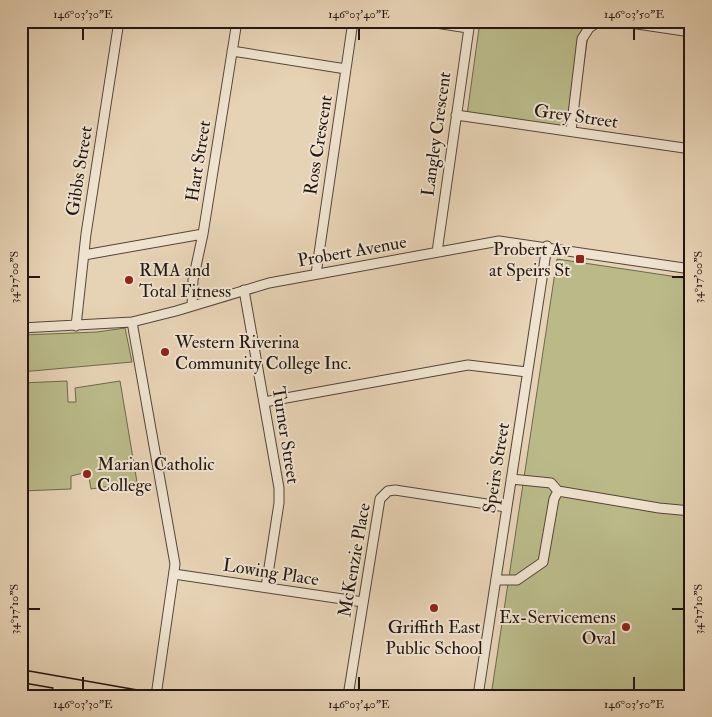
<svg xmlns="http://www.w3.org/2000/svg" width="712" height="717" font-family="'IM FELL Double Pica',serif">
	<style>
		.green { fill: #baba89; stroke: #6e684d }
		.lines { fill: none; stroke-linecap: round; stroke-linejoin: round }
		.minor-casing { stroke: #54453a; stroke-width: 11 }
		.major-casing { stroke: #231611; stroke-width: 14 }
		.minor { stroke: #efe2ce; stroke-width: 9 }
		.major { stroke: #e6d2b4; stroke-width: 11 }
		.ticks { fill: none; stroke: #231611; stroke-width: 2 }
		.poi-dot { fill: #8f2418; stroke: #efe2ce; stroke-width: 2 }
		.labels { text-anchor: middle; stroke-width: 4; stroke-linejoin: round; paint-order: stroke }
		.street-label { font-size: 18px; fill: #231611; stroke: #efe2ce }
		.poi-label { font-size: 18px; fill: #231611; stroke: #efe2ce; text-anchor: start }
		.neatline { fill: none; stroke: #231611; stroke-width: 2 }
		.ticks-label { font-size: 12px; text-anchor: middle; fill: #231611 }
	</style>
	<rect width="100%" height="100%" fill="#e6d2b4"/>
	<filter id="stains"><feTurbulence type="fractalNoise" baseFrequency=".004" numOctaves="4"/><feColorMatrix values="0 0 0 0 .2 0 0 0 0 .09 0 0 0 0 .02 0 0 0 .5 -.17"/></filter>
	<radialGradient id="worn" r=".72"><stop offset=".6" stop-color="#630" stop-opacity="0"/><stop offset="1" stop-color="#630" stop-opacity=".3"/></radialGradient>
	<path class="green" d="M480,21H599L588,35L574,132L467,115Z
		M557,259L691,279V696H491Z
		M125,328L132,362L21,372V336L23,335L97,332Z
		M67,381L68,402H76L75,388L120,381L137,482L91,489L88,472L71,476V489L21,491V383Z"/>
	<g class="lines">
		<defs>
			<path id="minor" d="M423,21L468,28
				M617,21L691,32
				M232,51L346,69
				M456,115L691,149
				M571,131L582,39L589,28L599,21
				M437,252L470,21
				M84,255L203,234
				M316,274L353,21
				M244,290L279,488V503L266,587
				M192,306L193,280L203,234L237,21
				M132,322L175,564L156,696
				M76,326L86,234L119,21
				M21,328L132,322L176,311L269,283L499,241L691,269
				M264,402L468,365L527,372
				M511,479L551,483L558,491L659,508L691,511
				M174,574L363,602
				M496,580H517L543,562L554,499L558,491
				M57,696L59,682
				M348,696L380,499L388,491L395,490L506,507
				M478,696L547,246"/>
			<path id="major" d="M21,676L135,696"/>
		</defs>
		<use href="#minor" class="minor-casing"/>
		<use href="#major" class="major-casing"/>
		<use href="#minor" class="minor"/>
		<use href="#major" class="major"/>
	</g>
	<path class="ticks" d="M83,28V40M359,28V40M634,28V40M28,277H40M672,277H684M28,609H40M672,609H684M83,677V690M359,677V690M634,677V690"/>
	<g class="poi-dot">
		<rect x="575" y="254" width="10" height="10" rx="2.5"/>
		<circle cx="129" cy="280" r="5"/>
		<circle cx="165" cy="352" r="5"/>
		<circle cx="87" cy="474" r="5"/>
		<circle cx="434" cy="608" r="5"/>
		<circle cx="626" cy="627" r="5"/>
	</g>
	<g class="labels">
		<g class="street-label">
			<text transform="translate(576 116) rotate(8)" y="6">Grey Street</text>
			<text transform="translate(436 134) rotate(-82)" y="6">Langley Crescent</text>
			<text transform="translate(318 145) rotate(-81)" y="6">Ross Crescent</text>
			<text transform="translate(198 161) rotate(-81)" y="6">Hart Street</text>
			<text transform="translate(79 171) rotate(-81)" y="6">Gibbs Street</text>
			<text transform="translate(352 251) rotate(-10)" y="6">Probert Avenue</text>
			<text transform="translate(286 435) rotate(81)" y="6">Turner Street</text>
			<text transform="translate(496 468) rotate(-81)" y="6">Speirs Street</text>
			<text transform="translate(354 560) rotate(-80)" y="6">McKenzie Place</text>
			<text transform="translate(271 572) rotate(9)" y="6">Lowing Place</text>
		</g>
		<g class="poi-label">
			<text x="570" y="255" text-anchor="end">Probert Av<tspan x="570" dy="21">at Speirs St</tspan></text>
			<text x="139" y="276">RMA and<tspan x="139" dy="21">Total Fitness</tspan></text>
			<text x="175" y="348">Western Riverina<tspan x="175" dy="21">Community College Inc.</tspan></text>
			<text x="97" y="470">Marian Catholic<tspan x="97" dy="21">College</tspan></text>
			<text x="616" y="623" text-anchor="end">Ex-Servicemens<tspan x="616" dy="21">Oval</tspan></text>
			<text x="434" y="633" text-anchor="middle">Griffith East<tspan x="434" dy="21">Public School</tspan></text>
		</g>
	</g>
	<rect width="712" height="717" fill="none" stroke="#e6d2b4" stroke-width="55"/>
	<rect x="28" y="28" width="656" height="662" class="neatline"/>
	<g class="ticks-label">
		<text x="83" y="18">146°03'30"E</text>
		<text x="359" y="18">146°03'40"E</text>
		<text x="634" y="18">146°03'50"E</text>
		<text transform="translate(14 277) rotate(-90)" y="4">34°17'00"S</text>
		<text transform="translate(698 277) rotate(-90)" y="4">34°17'00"S</text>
		<text transform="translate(14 609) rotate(-90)" y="4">34°17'10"S</text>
		<text transform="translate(698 609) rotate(-90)" y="4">34°17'10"S</text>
		<text x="83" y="708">146°03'30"E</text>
		<text x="359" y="708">146°03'40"E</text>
		<text x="634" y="708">146°03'50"E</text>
	</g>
	<rect width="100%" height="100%" filter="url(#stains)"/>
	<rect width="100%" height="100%" fill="url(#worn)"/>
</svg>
